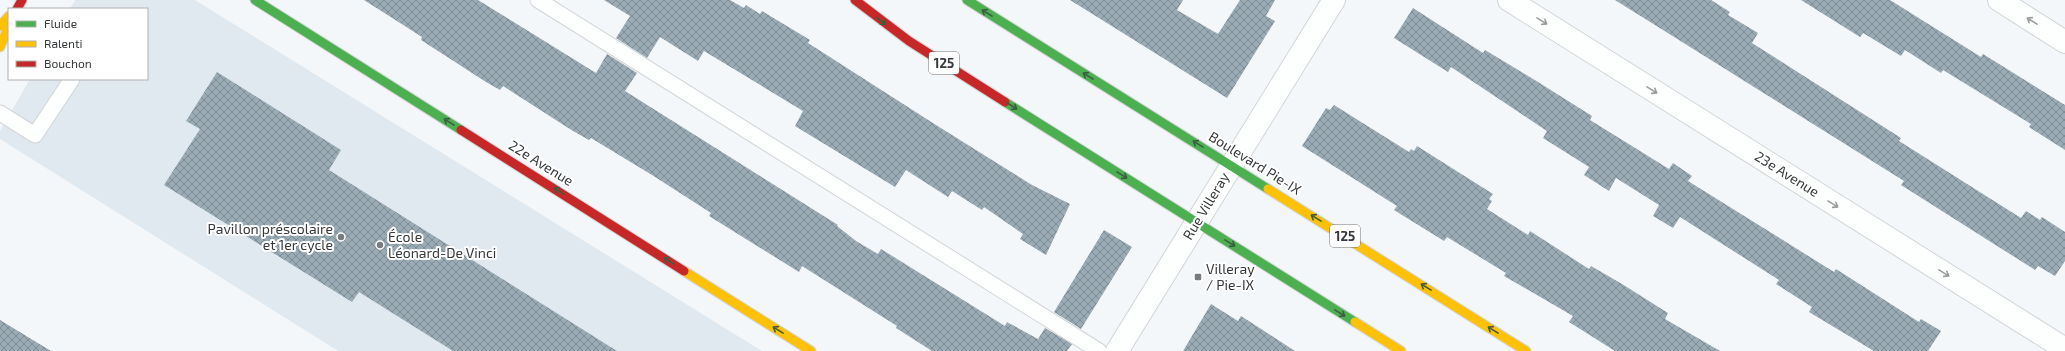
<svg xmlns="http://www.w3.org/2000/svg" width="2065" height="351" font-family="'Exo 2',sans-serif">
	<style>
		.built { fill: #e0e9f0 }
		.building { fill: url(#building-cross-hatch) }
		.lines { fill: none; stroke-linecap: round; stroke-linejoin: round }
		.lane-casing { stroke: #d2d5d7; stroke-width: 17 }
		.street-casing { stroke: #d2d5d7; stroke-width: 24 }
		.fast-casing { stroke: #d2d5d7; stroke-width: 11 }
		.slow-casing { stroke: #d2d5d7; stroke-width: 11 }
		.jam-casing { stroke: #d2d5d7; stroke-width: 11 }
		.lane { stroke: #fdfefe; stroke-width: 15 }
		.street { stroke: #fdfefe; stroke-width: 22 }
		.fast { stroke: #4caf50; stroke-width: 9 }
		.slow { stroke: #ffc107; stroke-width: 9 }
		.jam { stroke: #c62828; stroke-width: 9 }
		.oneway { stroke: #3d5d42 }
		.oneway2 { stroke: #9a9c9d }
		.poi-dot { fill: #797c7e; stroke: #fff; stroke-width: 1.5 }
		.labels { text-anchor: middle; stroke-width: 4; stroke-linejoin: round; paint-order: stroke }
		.shield { fill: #fff; stroke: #737576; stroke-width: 1 }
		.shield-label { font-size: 13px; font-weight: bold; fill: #373a3c }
		.street-label { font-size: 14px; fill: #373a3c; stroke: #fff }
		.poi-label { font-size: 14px; fill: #373a3c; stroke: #fff; text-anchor: start }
	</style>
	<defs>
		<pattern id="building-cross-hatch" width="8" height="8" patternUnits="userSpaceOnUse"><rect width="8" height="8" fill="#9aabb5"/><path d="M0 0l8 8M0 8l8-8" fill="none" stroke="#7e8c94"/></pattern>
	</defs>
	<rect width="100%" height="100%" fill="#f4f7fa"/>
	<path class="built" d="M75,0H195L762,351H338L0,139V131L30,79H147V9H70Z"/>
	<path class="building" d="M364,0H478L596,73L607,54L637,73L625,91L838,225L837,226L856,241L878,254L881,249L1005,326L1007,322L1038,339L1045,328L1072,344L1067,351H932L896,328L897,326L802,266L799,272L709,216L711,213L652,175L591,138L589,140L573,131L503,86L500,90L486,82L421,40L422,37Z
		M604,0H730L744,8L746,5L760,14L762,11L810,40L808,43L936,125L1032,185L1070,204L1046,255L1020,239L1023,234L984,207L982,210L952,191L948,197L906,170L895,187L795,126L803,111L704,51L698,61L660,37L647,58L616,38L630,16Z
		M1070,0H1183L1177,10L1218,34L1240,0H1275L1266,16L1275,21L1227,98Z
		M1615,0H1711L1730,12L1728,15L1758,33L1752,43L1901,138L1899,141L2021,218L2026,211L2040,220L2042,217L2065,232V261L2055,276L2038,266L2035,270L1901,185L1904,181Z
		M1801,0H1890L1981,57L1983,54L2065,105V150L2029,127L2031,124L1943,70L1941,73L1905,50L1901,56L1863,33L1860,37Z
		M1413,8L1483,53L1485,50L1538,82L1592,116L1590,120L1669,169L1673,163L1692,176L1688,181L1834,272L1836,269L1919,322L1921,319L1941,331L1928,351H1874L1809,312L1812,307L1776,284L1779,280L1680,217L1673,228L1653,216L1659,205L1616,178L1609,191L1584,175L1589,167L1543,138L1547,131L1451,67L1448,72L1394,38Z
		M217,72L341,150L329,170L617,351H453L359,292L352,302L164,185L200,129L186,121Z
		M1334,105L1409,152L1411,149L1414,151L1417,146L1493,194L1489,199L1492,201L1487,209L1528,235L1530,231L1589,269L1591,266L1622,284L1668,313L1665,319L1720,351H1615L1569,322L1573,316L1504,276L1506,273L1447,237L1444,241L1394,210L1397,206L1302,146L1326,108L1330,110Z
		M1104,230L1132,247L1081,329L1054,312Z
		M1211,304L1238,321L1241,316L1295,351H1183Z
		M0,320L51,351H0Z"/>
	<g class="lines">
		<defs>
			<path id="lane" d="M538,0L1099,351
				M0,113L35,135L72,79"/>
			<path id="street" d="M1509,0L2065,349
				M1999,0L2065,42
				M1117,351L1334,0"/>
			<path id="fast" d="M255,0L461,130
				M967,0L1268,189
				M1005,102L1355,322"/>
			<path id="slow" d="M0,26L9,16
				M0,47L9,26
				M1268,189L1526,351
				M684,271L811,351
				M1355,322L1401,351"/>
			<path id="jam" d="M855,0L909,41L1005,102
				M17,9L22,0
				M461,130L684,271"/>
		</defs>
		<use href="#lane" class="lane-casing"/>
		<use href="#street" class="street-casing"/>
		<use href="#fast" class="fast-casing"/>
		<use href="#slow" class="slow-casing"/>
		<use href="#jam" class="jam-casing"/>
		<use href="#lane" class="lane"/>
		<use href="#street" class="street"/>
		<use href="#fast" class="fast"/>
		<use href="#slow" class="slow"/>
		<use href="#jam" class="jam"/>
	</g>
	<defs><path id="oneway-shaft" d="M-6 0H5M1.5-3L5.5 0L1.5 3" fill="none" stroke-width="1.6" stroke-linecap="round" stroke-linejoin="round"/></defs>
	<g class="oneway">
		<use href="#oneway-shaft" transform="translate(987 13) rotate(-148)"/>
		<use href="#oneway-shaft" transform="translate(881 21) rotate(37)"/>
		<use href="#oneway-shaft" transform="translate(1088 76) rotate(-148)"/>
		<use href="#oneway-shaft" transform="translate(1012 106) rotate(33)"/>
		<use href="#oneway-shaft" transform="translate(449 122) rotate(-148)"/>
		<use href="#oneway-shaft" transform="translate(1198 144) rotate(-148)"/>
		<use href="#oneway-shaft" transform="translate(1122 175) rotate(32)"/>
		<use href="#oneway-shaft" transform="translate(559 191) rotate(-148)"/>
		<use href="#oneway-shaft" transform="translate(1316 218) rotate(-148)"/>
		<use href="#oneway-shaft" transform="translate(1230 243) rotate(32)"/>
		<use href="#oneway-shaft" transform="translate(669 261) rotate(-148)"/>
		<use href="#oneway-shaft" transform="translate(1426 287) rotate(-148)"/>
		<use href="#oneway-shaft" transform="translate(1340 313) rotate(32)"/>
		<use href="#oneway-shaft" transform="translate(778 330) rotate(-148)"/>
		<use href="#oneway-shaft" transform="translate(1493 330) rotate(-148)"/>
	</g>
	<g class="oneway2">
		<use href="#oneway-shaft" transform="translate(1542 21) rotate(32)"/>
		<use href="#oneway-shaft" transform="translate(2032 21) rotate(-148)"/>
		<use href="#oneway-shaft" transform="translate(1652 90) rotate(32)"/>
		<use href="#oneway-shaft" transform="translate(1833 204) rotate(32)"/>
		<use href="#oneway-shaft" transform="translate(1944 273) rotate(32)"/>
	</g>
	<g class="poi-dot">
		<circle cx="341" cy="237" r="4"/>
		<circle cx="380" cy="245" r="4"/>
		<rect x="1194" y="273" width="8" height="8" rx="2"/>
	</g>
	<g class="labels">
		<g class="shield">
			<rect x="929" y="52" width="30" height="22" rx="3"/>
			<rect x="1330" y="225" width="30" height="22" rx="3"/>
		</g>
		<g class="shield-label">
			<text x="944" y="68">125</text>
			<text x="1345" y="241">125</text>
		</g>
		<g class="street-label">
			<text transform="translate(541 163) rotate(32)" y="5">22e Avenue</text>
			<text transform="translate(1255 163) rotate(32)" y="5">Boulevard Pie-IX</text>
			<text transform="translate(1787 174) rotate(32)" y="5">23e Avenue</text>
			<text transform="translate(1206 206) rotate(-59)" y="5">Rue Villeray</text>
		</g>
		<g class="poi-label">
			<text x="333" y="234" text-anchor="end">Pavillon préscolaire<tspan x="333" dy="16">et 1er cycle</tspan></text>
			<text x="388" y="242">École<tspan x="388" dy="16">Léonard-De Vinci</tspan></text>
			<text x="1206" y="274">Villeray<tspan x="1206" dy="16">/ Pie-IX</tspan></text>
		</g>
	</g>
	<rect x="8" y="8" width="140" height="72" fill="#ffffff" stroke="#afb0b1"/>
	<rect x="16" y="21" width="20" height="6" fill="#4caf50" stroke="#afb0b1"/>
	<text x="44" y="28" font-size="12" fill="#373a3c">Fluide</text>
	<rect x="16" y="41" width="20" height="6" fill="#ffc107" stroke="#afb0b1"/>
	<text x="44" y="48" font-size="12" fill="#373a3c">Ralenti</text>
	<rect x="16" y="61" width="20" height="6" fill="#c62828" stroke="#afb0b1"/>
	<text x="44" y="68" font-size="12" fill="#373a3c">Bouchon</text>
</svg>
